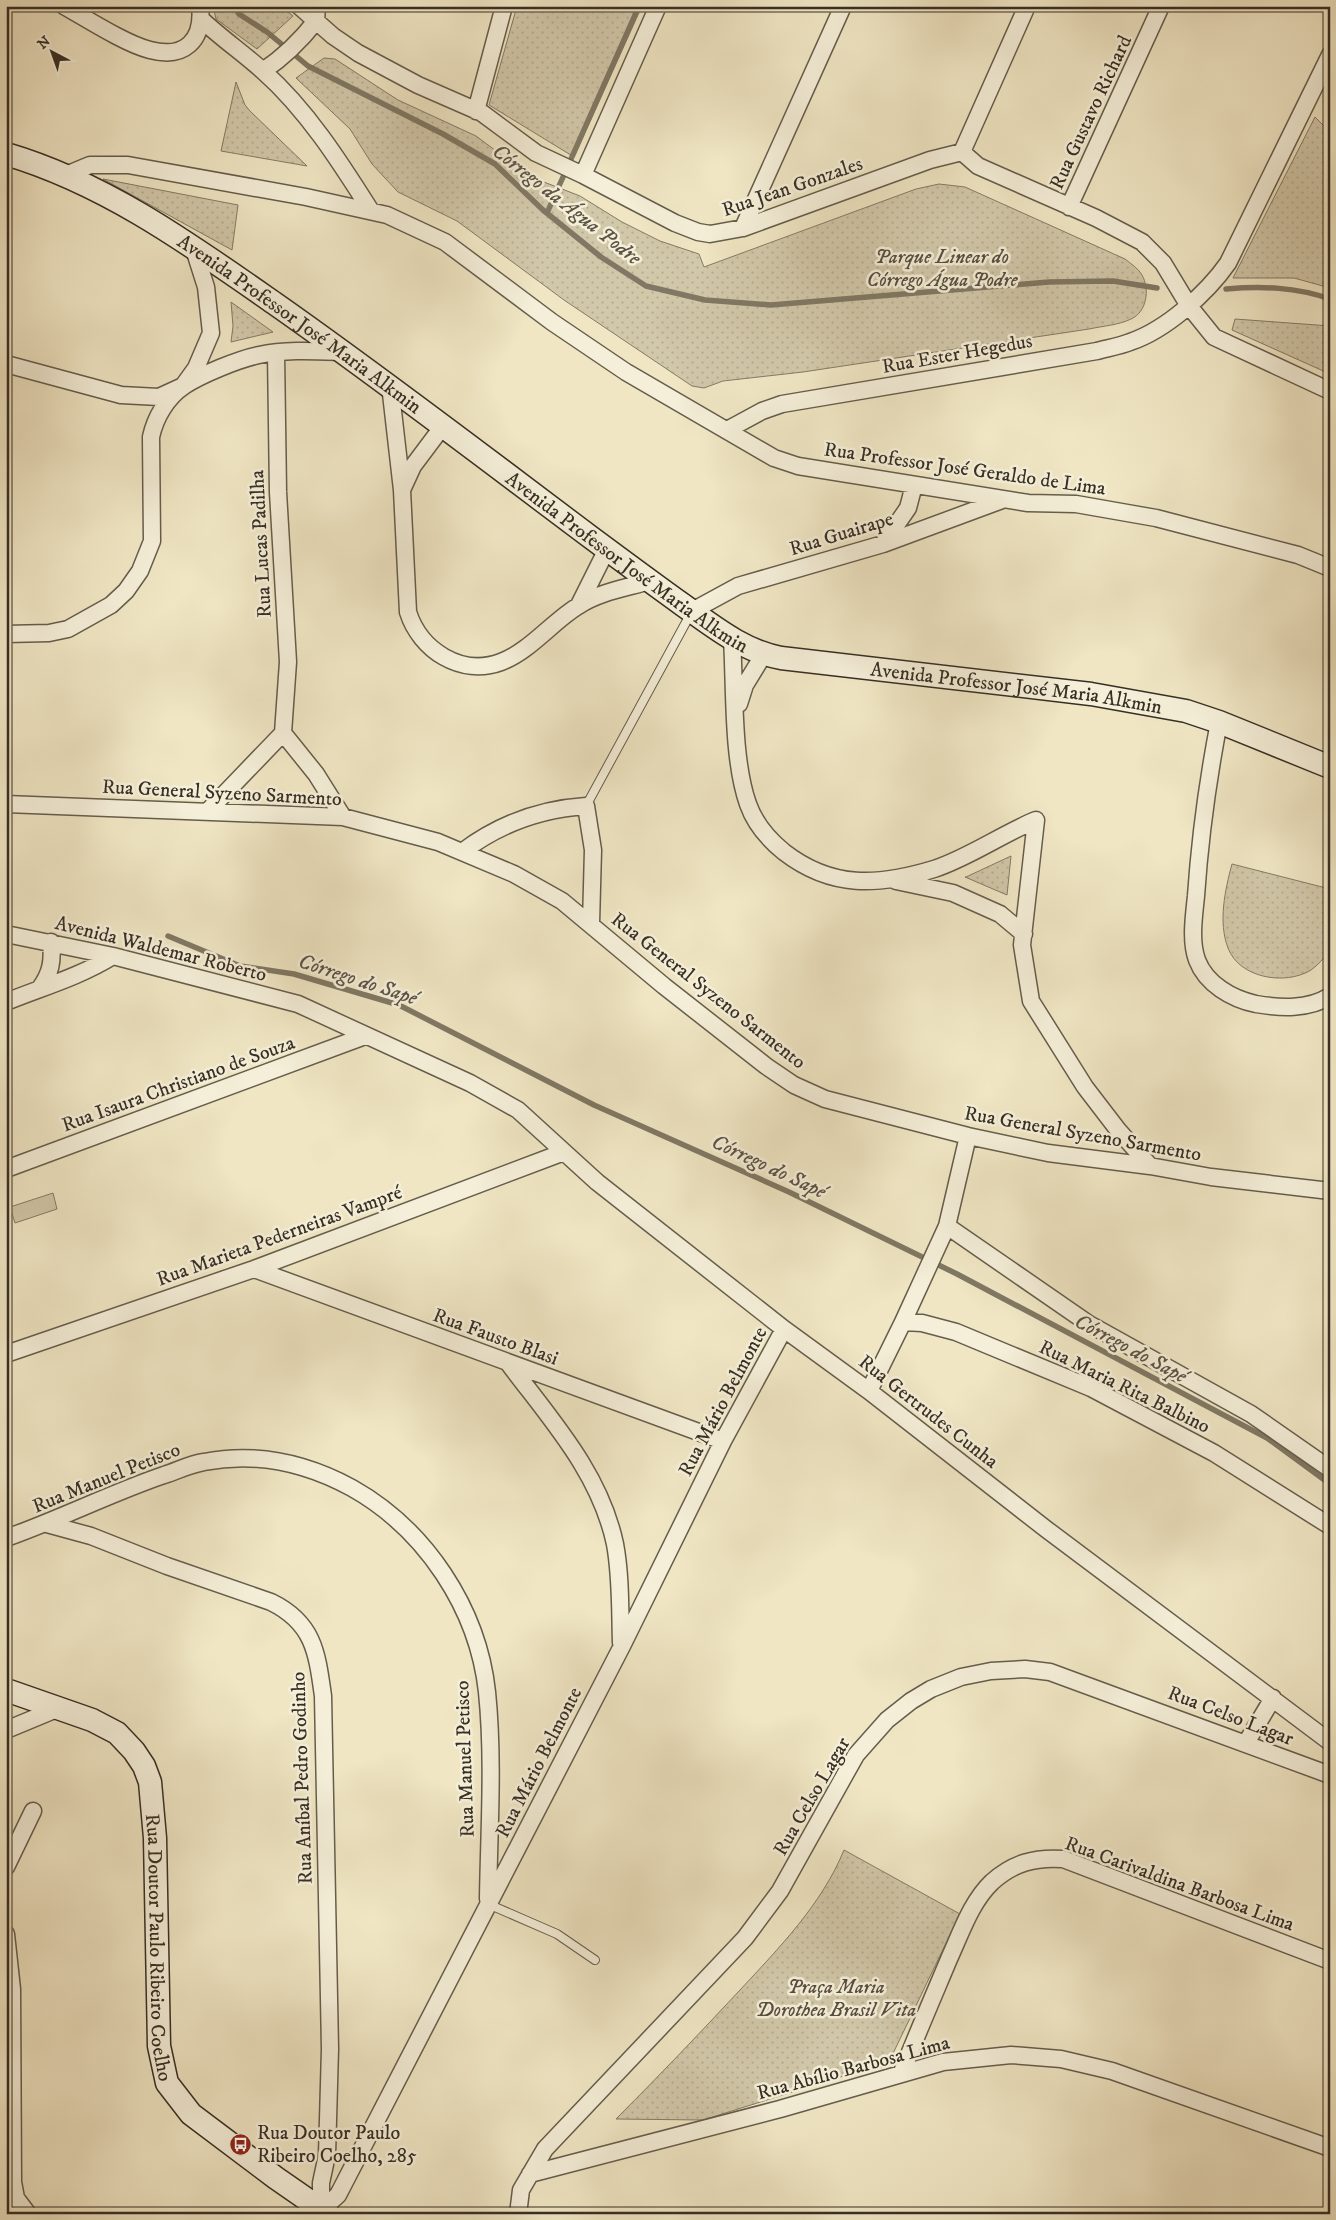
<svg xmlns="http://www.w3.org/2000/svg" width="1336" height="2220" font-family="'IM FELL DW Pica',serif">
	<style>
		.park { fill: url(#park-dots); stroke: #847b66 }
		.pitch { fill: #d1c7a9; stroke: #847b66 }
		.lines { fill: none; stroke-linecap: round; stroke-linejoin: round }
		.stream { stroke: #807864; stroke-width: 5.5 }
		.lane-casing { stroke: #655d4c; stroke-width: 10 }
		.street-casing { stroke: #655d4c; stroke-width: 19 }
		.secondary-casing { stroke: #372f24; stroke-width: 25 }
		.lane { stroke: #f5efd9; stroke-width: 8 }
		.street { stroke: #f5efd9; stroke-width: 16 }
		.secondary { stroke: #f5efd9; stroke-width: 22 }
		.labels { text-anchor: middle; stroke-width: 5; stroke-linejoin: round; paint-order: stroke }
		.street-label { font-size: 20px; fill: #372f24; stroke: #f5efd9 }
		.park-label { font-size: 20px; font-style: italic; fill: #564d3f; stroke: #f5efd9 }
		.poi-label { font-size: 20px; fill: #372f24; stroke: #f5efd9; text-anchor: start }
		.water-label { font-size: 21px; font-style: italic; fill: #5c5344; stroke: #f5efd9 }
	</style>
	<defs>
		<pattern id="park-dots" width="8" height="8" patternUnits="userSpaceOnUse" patternTransform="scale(1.25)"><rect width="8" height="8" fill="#d1c7a9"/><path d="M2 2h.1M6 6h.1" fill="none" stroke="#b4ab91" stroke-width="1.8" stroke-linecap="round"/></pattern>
	</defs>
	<rect width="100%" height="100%" fill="#f0e6c4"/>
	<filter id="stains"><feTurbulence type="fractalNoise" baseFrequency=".004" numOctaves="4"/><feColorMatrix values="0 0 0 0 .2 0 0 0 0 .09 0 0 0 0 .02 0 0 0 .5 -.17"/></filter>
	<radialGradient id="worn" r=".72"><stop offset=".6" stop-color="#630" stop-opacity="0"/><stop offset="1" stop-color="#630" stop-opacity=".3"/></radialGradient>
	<path class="park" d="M213,6H280L293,16L257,49L216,19Z
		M517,6H642L574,157L489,105Z
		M324,58L335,59L398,100L476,136L531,177L580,196L622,222L660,241L699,254L704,267L916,189L939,184L965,187L1125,259C1131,264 1138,268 1142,275C1150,289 1147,312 1131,319C1119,325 1103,326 1089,329L803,372L723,381L704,388L692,386L564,300L457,221L398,192L372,164L350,129L296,78Z
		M236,82L245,105L250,111L307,166L221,151Z
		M1315,117L1330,132V288L1294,278H1233Z
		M103,179L238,205L232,250Z
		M231,302L273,332L231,342L233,326Z
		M1235,319L1330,326V374L1232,330Z
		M1011,856L1007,895L965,877H966Z
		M1232,864L1330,889V951C1324,958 1318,965 1311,970C1285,986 1239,978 1228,948C1218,922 1225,890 1232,864Z
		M844,1850L960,1914L887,2066L853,2073L703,2120L616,2119C658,2077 699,2034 740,1990C779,1948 822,1904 844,1850Z"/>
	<path class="pitch" d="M53,1193L57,1209L15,1223L10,1207Z"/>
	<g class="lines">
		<path class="stream" d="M234,6L239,14L267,32L308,66L443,134L495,164L543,210L601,257L646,286L705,300L771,305L1049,282L1113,281L1157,288
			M547,213L639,6
			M1226,289C1262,286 1296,287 1330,299
			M168,936L240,966L294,974L399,1005L594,1105L789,1192L957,1274L1267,1438L1330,1484"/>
		<defs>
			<path id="lane" d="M586,806L691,613
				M488,1904L557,1934L595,1960"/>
			<path id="street" d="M64,6C87,19 126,44 150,50C184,59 204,41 200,6
				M299,6L316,21L317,6
				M201,19C221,38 243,53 263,71C307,110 340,162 371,211
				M263,71C284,57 301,40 316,21L333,36L358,53L418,85L482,113L536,153L583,175L675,223L698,232L710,234L743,228L930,160L962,152L978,166L1096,218L1142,242L1163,263L1189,306L1214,337L1330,391
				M476,111L504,6
				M962,152L1027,6
				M66,175L90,165H128L306,197L387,215L445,242L552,322L626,372L774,458L798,466L1028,503L1076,504L1156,518L1298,555L1330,568
				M583,175L658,6
				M1069,207L1161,6
				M743,228L843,6
				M276,353L278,492L288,662L283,733L316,774L343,817
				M6,364L121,395L159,397L183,386L196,368L211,333L206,287L193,246
				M390,385L402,490L408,612C420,650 461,677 501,662C530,651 552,622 578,606C599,592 626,588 650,581
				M727,430L762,411L782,404L1097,351C1108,348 1120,346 1130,342C1166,330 1207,293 1228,263L1330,55
				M402,490L413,466L443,426
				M883,544L908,508L914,485
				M579,605L607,549
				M692,611L738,586L883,544L1002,500
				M6,634L49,633L68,629L111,605L126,591L140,571L152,541L151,437C155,418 167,397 184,386C200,375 239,359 259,355C286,349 316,351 344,352
				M732,639C735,688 732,759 748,804C755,824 768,839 784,852C832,889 878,886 934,869C968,858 1002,834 1036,820L1022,945L1031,1001L1085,1087L1118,1130L1150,1166
				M739,704L745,685L764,654
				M1219,722C1208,779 1200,837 1196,896C1194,916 1190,941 1197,960C1206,984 1232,999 1256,1004C1280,1008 1308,1010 1330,996
				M6,804L343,817L438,842L514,874L562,901L664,986L766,1066L794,1085L825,1099L968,1136L1048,1153L1150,1166L1211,1177L1330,1191
				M207,812L283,733
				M462,852C499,824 540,809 586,806L593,850L591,923
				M896,881L953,893L1000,914L1024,934
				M6,934L113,956L298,1004L470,1083L518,1110L597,1182L784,1329L869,1391L1046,1529L1330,1742
				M40,988C51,973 53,961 51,942
				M6,1002C43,987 79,977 113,956
				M6,1169L365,1036
				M947,1226L1089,1324L1251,1414L1330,1469
				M254,1269L723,1441
				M903,1322L947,1226L968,1136
				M6,1354L254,1269L564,1152
				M509,1364C551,1420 600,1473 615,1544C621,1576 620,1611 621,1643
				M869,1391L903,1322L922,1323L956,1332L1091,1388L1214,1453L1330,1526
				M47,1524L91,1536L167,1566L271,1602C314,1623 317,1653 323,1696L330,2049L327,2155L321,2183V2209
				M6,1538C60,1519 111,1493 164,1475C177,1471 190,1464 204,1462C255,1452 306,1463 352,1488C425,1529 478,1608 487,1692C494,1760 489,1831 488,1899
				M6,1730L59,1708
				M1246,1743L1273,1698
				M6,1867L33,1811
				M6,1934L12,1989L13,2182L16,2198L28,2214
				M902,2072C917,2034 933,1997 949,1959C961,1933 971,1902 992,1882C1013,1863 1035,1857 1063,1859L1330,1961
				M530,2174L780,2109L943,2062L1011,2055L1061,2059L1112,2071L1330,2148
				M317,2214L338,2195L622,1646L723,1441L784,1329
				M518,2214L521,2190L545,2149L745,1938L780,1891L856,1755L887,1720L911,1701L931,1689L961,1677L991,1671L1025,1669L1050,1672L1330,1775"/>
			<g id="secondary">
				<path id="s1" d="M6,154C105,183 191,245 274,303C381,378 485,458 589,536C620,559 651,582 683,605C713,626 743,651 781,658L1091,694L1186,711L1219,722L1330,767"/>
				<path id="s2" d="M6,1690L92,1720L117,1733L134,1751L144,1766L150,1782L155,1838L159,2046L167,2083L191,2114L276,2178L328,2214"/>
			</g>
		</defs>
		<use href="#lane" class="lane-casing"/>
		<use href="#street" class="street-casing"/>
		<use href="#secondary" class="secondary-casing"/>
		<use href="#lane" class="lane"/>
		<use href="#street" class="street"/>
		<use href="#secondary" class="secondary"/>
	</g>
	<defs>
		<symbol id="bus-disc" viewBox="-11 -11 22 22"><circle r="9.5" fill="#8f2418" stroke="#f5efd9"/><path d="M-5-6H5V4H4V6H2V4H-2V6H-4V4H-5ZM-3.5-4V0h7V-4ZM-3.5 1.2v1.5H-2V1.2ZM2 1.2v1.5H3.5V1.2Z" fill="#fff"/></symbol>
	</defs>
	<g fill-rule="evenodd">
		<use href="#bus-disc" x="228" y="2132" width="25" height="25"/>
	</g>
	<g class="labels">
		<g class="street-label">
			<text transform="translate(1090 112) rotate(-65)" y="7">Rua Gustavo Richard</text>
			<text transform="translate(792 186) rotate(-19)" y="7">Rua Jean Gonzales</text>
			<text dy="7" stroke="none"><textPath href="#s1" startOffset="341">Avenida Professor José Maria Alkmin</textPath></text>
			<text transform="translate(957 353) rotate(-10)" y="7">Rua Ester Hegedus</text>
			<text transform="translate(965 468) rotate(8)" y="7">Rua Professor José Geraldo de Lima</text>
			<text transform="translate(841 533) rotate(-17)" y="7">Rua Guairape</text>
			<text transform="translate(260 544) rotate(-93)" y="7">Rua Lucas Padilha</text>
			<text dy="7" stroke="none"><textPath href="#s1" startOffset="746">Avenida Professor José Maria Alkmin</textPath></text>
			<text dy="7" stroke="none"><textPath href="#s1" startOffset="1166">Avenida Professor José Maria Alkmin</textPath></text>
			<text transform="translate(222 792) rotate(3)" y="7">Rua General Syzeno Sarmento</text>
			<text transform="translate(161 948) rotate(14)" y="7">Avenida Waldemar Roberto</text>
			<text transform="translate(709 990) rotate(38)" y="7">Rua General Syzeno Sarmento</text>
			<text transform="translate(178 1083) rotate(-20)" y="7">Rua Isaura Christiano de Souza</text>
			<text transform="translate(1083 1133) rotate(10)" y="7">Rua General Syzeno Sarmento</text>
			<text transform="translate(279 1235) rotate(-20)" y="7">Rua Marieta Pederneiras Vampré</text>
			<text transform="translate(496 1336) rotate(20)" y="7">Rua Fausto Blasi</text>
			<text transform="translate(1125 1386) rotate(26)" y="7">Rua Maria Rita Balbino</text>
			<text transform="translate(722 1401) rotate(-62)" y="7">Rua Mário Belmonte</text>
			<text transform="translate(929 1411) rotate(38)" y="7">Rua Gertrudes Cunha</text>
			<text transform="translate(106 1477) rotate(-22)" y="7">Rua Manuel Petisco</text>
			<text transform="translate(1231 1715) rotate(21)" y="7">Rua Celso Lagar</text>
			<text transform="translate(464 1759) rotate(-92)" y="7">Rua Manuel Petisco</text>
			<text transform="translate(538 1762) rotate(-63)" y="7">Rua Mário Belmonte</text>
			<text transform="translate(301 1778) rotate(-92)" y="7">Rua Aníbal Pedro Godinho</text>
			<text transform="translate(811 1796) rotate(-60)" y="7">Rua Celso Lagar</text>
			<text transform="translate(1180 1883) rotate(20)" y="7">Rua Carivaldina Barbosa Lima</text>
			<text dy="7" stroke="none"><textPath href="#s2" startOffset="345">Rua Doutor Paulo Ribeiro Coelho</textPath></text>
			<text transform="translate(853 2067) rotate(-15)" y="7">Rua Abílio Barbosa Lima</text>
		</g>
		<g class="park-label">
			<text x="942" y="263">Parque Linear do<tspan x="942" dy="23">Córrego Água Podre</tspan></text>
			<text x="836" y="1993">Praça Maria<tspan x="836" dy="23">Dorothea Brasil Vita</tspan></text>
		</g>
		<g class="poi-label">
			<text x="257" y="2139">Rua Doutor Paulo<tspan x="257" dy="23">Ribeiro Coelho, 285</tspan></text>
		</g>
		<g class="water-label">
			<text transform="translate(567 204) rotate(38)" y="7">Córrego da Água Podre</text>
			<text transform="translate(358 979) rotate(18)" y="7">Córrego do Sapé</text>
			<text transform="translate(769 1166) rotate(25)" y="7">Córrego do Sapé</text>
			<text transform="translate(1131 1348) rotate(28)" y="7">Córrego do Sapé</text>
		</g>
	</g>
	<rect width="1336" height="2220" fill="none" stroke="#f0e6c4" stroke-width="25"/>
	<rect x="8" y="8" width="1321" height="2205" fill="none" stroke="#372f24" stroke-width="2.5"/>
	<rect x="12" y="12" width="1311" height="2195" fill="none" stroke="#372f24"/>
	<g transform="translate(52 52) rotate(319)" stroke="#f5efd9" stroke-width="4" paint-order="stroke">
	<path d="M0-4L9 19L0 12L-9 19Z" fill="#372f24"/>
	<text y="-8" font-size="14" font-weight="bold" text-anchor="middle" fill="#372f24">N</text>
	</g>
	<rect width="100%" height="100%" filter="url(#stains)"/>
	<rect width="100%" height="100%" fill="url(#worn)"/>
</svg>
